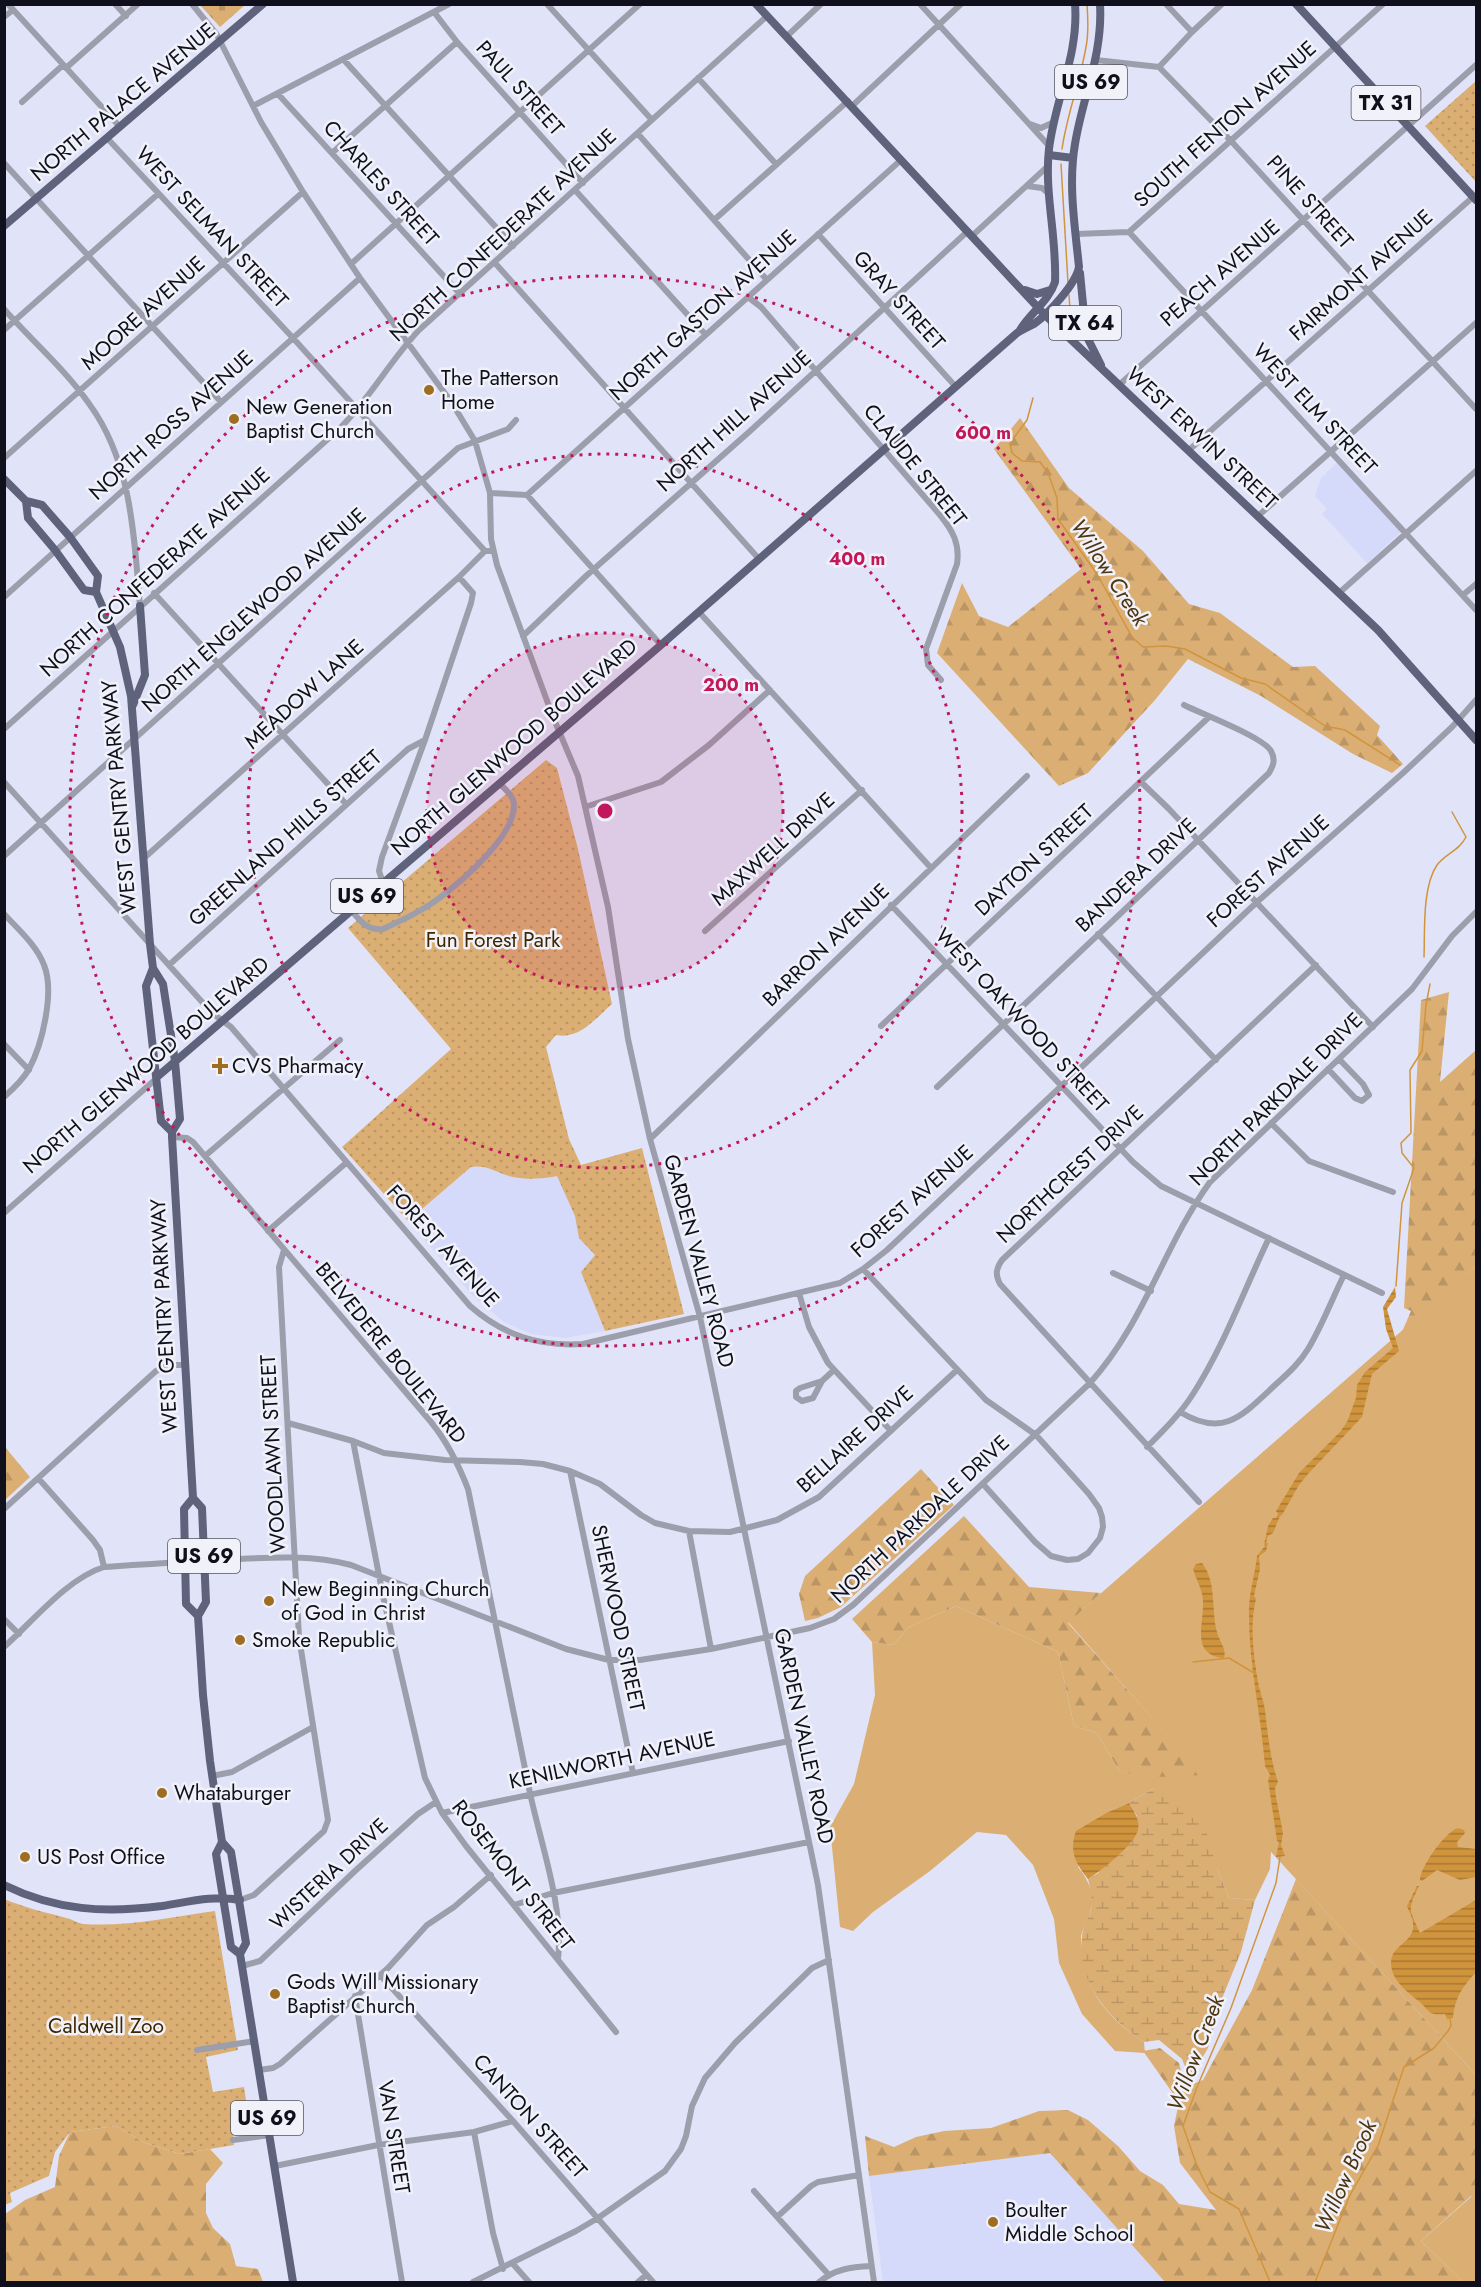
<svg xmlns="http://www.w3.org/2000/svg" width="1481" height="2287" font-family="Jost,sans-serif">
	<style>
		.built { fill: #d5d9fa }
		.grass { fill: #dbaf74 }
		.forest { fill: url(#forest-firs) }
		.wetland { fill: url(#wetland-marsh) }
		.cemetery { fill: url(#cemetery-stones) }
		.park { fill: url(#park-dots) }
		.water { fill: url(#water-rules) }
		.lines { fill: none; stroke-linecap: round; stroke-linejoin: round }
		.stream { stroke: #d0943d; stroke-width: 1.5 }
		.minor { stroke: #9c9eac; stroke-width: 6 }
		.major { stroke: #5f627b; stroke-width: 8 }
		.ring { fill: none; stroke: #c2185b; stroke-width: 3; stroke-dasharray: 3 6 }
		.poi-dot { fill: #9e6d21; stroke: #f1f2f9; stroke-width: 2 }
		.labels { text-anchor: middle; stroke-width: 5; stroke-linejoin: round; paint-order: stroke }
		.shield { fill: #f1f2f9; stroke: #53545e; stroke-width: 1.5 }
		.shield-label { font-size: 20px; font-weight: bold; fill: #0f101c }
		.street-label { font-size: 21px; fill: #0f101c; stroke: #f1f2f9 }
		.poi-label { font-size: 21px; fill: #0f101c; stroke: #f1f2f9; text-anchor: start }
		.park-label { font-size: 21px; fill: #3e2600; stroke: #f1f2f9 }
		.water-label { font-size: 22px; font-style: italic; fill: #4f3612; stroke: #f1f2f9 }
		.centre { fill: #c2185b; stroke: #f1f2f9; stroke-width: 3 }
		.ring-label { font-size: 18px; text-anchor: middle; font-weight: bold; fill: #c2185b; stroke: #f1f2f9; stroke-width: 5; stroke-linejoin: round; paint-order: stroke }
	</style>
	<defs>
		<pattern id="forest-firs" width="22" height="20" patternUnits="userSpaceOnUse" patternTransform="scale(1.5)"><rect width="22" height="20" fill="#dbaf74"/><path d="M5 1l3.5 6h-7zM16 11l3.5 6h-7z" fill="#bb9664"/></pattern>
		<pattern id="wetland-marsh" width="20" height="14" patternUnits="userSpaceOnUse" patternTransform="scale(1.5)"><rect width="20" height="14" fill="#dbaf74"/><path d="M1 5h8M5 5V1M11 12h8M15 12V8" fill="none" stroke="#bb9664"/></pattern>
		<pattern id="cemetery-stones" width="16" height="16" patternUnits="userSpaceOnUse" patternTransform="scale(1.5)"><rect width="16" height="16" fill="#dbaf74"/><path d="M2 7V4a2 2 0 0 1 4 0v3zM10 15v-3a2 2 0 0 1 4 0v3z" fill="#bb9664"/></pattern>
		<pattern id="park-dots" width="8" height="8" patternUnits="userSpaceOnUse" patternTransform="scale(1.5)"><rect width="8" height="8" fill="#dbaf74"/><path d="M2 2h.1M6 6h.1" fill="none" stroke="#bb9664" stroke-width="1.8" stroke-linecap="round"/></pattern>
		<pattern id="water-rules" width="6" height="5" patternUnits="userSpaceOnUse" patternTransform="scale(1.5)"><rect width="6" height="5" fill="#d0943d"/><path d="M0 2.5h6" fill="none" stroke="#a77732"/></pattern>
	</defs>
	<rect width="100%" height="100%" fill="#e1e4f9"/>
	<path class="built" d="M1338,462L1401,532L1367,563L1322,514L1327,509L1315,496L1321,478Z
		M478,1166L520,1178L537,1179L557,1175L575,1216L581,1237L595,1255L581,1272L605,1331L565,1338L531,1334L504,1322L472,1295L408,1221L471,1167Z
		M1050,2152L1165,2282H883L869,2176Z"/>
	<path class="grass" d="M1476,1266V2075L1271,1852L1270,1869L1255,1900L1229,1898L1217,1868L1154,1788L1129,1803L1108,1812L1078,1867C1088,1879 1095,1894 1091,1910C1089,1919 1083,1927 1081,1936C1081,1942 1082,1949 1083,1955C1086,1994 1112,2021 1144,2042L1145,2053L1115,2051L1082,2014L1059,1963L1054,1919L1033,1865L1006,1835L977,1832L930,1871L873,1912L853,1931L840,1927L830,1827L854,1784L875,1695L872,1642L893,1645L909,1627L956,1606L1058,1652L1074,1726L1097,1733L1120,1772L1202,1775L1068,1622Z
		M1472,2196L1476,2200V2282H1463L1421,2241Z"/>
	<path class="forest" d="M1020,418L1069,488L1143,551L1189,604L1220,613L1293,667L1315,666L1380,726L1377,735L1403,764L1392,773L1353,754L1261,696L1188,659L1155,700L1088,773L1059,786L937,653L962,583L979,616L1008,627L1081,569L994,449Z
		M1449,992L1440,1082L1476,1050V1266L1401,1334L1411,1311L1404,1308L1421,1000Z
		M5,1447L30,1477L5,1500H4Z
		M921,1469L954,1505L841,1607L818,1618L805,1621L799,1594L805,1576Z
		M964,1516L1029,1587L1101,1593L1068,1623L1203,1775L1159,1777L1120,1772L1097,1733L1074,1726L1058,1652L956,1606L909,1627L893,1645L872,1642L852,1619Z
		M1296,1879L1476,2075V2200L1471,2196L1421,2241L1463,2282H1165L1050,2153L869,2176L865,2136L894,2147L916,2137L944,2131L991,2128L1039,2111L1068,2110L1088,2120L1118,2146L1140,2171L1163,2185L1179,2204L1216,2210L1180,2163L1174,2126L1179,2102L1143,2051L1160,2048L1179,2063L1185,2087L1203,2080L1252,1990Z
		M116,2126L143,2142L180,2154L210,2149L223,2163L206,2184V2213L213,2228L230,2244L236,2266L258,2269L263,2282H5V2214L25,2200L55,2187L59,2156L70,2132Z"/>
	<path class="wetland" d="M1154,1788L1168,1792L1205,1827L1217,1868L1229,1898L1255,1900L1241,1952L1223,1996L1208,2048L1190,2079L1182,2059L1159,2040L1144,2042C1108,2018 1077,1983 1082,1937C1082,1928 1088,1919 1091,1911C1093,1900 1090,1889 1088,1879L1098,1873L1137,1816L1129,1803Z"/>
	<path class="cemetery" d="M200,5H245L220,27Z"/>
	<path class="park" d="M1476,81V182L1425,126Z
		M546,760L557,768L578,849L612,1004C596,1018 579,1040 556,1035L546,1047L569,1139L581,1165L642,1148L684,1314L605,1331L581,1272L595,1255L579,1238L575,1216L557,1176C542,1179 528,1180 513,1177C499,1174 486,1164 471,1167L408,1221L342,1147L451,1049L348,928Z
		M4,1899C26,1908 48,1913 70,1919C75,1921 78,1923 83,1924C127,1927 172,1917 215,1911L238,2050L206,2057L213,2092L244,2087L251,2131L233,2135L234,2145L180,2154L143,2142L116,2126L70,2132L55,2152L49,2176L10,2193L12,2202L5,2205Z"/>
	<path class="water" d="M1395,1287L1396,1297L1387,1309L1399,1351L1372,1374L1362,1417L1308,1474L1299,1485L1282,1515L1280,1516L1273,1533L1268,1536L1266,1543H1268L1266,1551L1259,1556L1260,1569L1254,1596L1256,1599C1249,1627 1254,1659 1259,1687C1261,1695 1264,1702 1265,1710C1268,1735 1270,1759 1278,1782L1275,1788L1276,1797L1283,1833L1281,1845L1285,1856L1276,1857L1279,1842L1277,1841L1268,1780L1270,1775L1265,1766C1261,1715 1249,1666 1249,1615C1248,1595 1255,1576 1257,1556L1265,1546L1264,1545L1268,1526L1273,1518H1276L1278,1514L1276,1511L1299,1473L1340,1432L1347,1422L1356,1398L1357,1385L1365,1372L1393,1348L1386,1329L1383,1307Z
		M1202,1563C1217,1582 1211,1609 1217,1632C1219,1641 1227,1649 1224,1658C1190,1655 1204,1624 1203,1601C1203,1591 1196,1579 1193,1569L1196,1564Z
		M1129,1803C1134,1811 1140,1820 1138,1830C1134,1845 1101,1871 1088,1879C1075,1863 1069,1851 1076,1831L1108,1812Z
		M1458,1828L1464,1830L1465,1833L1457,1842L1458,1847L1476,1849V1877L1460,1880L1437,1870L1422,1881L1420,1880C1420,1867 1445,1832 1458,1828Z
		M1417,1886H1419C1407,1911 1409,1908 1420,1933L1476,1900V1972C1462,1988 1455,1997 1453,2018L1447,2019L1445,2014C1441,2014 1435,2015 1431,2013C1428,2011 1424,2006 1421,2003C1409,1993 1391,1981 1391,1963C1391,1944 1415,1943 1413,1924C1413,1918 1409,1912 1407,1906Z"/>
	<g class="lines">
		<path class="stream" d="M1062,149C1067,114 1080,82 1086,47C1089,33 1088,18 1087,4
			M1061,164L1068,283
			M1069,295L1071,324
			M1033,398L1027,420L1010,443L1012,453L1022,461L1040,462L1048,473L1057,498L1058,519L1097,574L1132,637L1143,647L1166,646L1185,649L1241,678L1265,684L1325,726L1345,730L1400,765
			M1424,957C1425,931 1422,887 1437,865C1446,853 1459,851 1466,837L1452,812
			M1396,1286L1402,1203L1414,1168L1402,1153L1401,1143L1411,1133L1410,1070L1422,1051L1426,1005L1430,984
			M1193,1662L1229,1658L1254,1673
			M1270,2282L1239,2209L1210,2192L1197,2166L1183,2126L1197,2087L1231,2008L1276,1883L1280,1857
			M1315,2282L1350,2195L1378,2146L1404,2067L1434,2048L1448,2031L1451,2026L1450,2018"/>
		<path class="minor" d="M8,4L120,127
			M115,4L126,16
			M192,4L217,35L261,122L303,192L360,278L452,403L475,441L490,493L491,539L497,565L553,717L578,776L608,907L628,1039L650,1139L700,1317L818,1885L874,2282
			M547,4L652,120
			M920,4L1050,147
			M1166,4L1192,32
			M434,12L457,42L583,183
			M4,17L13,10
			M786,37L821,4
			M343,59L513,246
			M1096,60L1159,67L1232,142L1476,409
			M1159,67L1192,32L1222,4
			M66,68L138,4
			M698,78L776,164
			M278,94L460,294
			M22,102L63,65
			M253,106L449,4
			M852,106L961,4
			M1030,124L1041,128L1054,122
			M638,134L767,280
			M107,138L293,338L485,551H493
			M332,153L457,42
			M4,163L221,402
			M1027,186L1042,188L1049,194
			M575,190L705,334
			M714,220L848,101
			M1129,232L1476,610
			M818,234L956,387
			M1076,234L1129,232L1383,4
			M972,236L1048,166
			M495,263L759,559
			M351,264L640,4
			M748,297L761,307L940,515C953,531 960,544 957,564L926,649L928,665L941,680
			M4,309C32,341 66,370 90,405C132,463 134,537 140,606
			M4,330L158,194
			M1119,385L1476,65
			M1189,450L1473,197
			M4,458L303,192
			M490,493L527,495L661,645
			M527,495L901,160
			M1258,516L1476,323
			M154,593L346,804
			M1339,593L1476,471
			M1463,595L1476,584
			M4,597L360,278
			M699,612L931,868
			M523,636L586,576L749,432L968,231
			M4,729L338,430C369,400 389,362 419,330L767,16
			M4,782L212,1013L231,1027L470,1306C503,1335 539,1347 583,1344L840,1283L863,1269L887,1250L1257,902L1403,773L1452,727L1476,700
			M1141,782L1169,809L1373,1027
			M585,807L661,782L709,745L770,690
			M4,856L458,448L508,429L516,420
			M143,859L459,577L485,551
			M383,883L379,871L382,857L425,740L471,603L473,593L459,577
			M891,905L1133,1162L1161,1186L1382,1293
			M351,910C360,921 368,931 383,929C396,923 409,917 421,910C448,895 515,839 514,805C514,796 505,789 499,783
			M4,914C19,930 37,946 44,965C55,992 42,1045 29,1069C23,1080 13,1089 4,1097
			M705,931L862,790
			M1098,934L1216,1060
			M169,965L408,749L425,740
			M881,1026L1209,717
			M4,1044L29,1070
			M1328,1069L1355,1098L1362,1101L1369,1095L1363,1084L1339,1059
			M937,1087L1269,773C1273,766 1276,760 1271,751C1263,737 1202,714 1184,705
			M1271,1123L1309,1161L1393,1192
			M172,1137L187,1138L193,1142L431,1422C448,1443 458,1463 468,1489C489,1590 509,1692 530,1793C541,1845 564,1907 558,1959
			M650,1139L1027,776
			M205,1156L340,1040
			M4,1213L157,1078
			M268,1231L346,1163
			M863,1269L986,1400L1036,1435L1089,1494L1099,1508L1102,1517L1103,1527L1100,1538L1088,1553L1078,1559L1067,1560L1051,1556L1035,1542L983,1484
			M1113,1273L1151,1291
			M799,1293L809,1327L828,1363L891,1431
			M822,1381L813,1398L802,1401L796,1397V1391L800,1388L822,1381L834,1370
			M1180,1412C1223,1438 1242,1416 1274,1386C1286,1375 1299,1364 1308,1349C1322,1326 1332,1299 1344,1275
			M288,1423L353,1441L384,1453L445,1460L520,1462L543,1464L570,1471L600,1484L641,1515L655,1523L689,1531L730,1532L777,1520L819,1497L957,1370
			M353,1441L383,1596L425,1778L442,1813L466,1846L616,2032
			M1147,1447C1164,1430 1181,1413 1193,1394C1224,1346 1244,1290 1269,1238
			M570,1471L633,1773
			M38,1478L93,1540L100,1550L104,1567
			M1199,1502L1000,1284C995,1274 996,1269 1002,1260L1316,965
			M4,1509L156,1371L168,1365H185
			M689,1531L711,1649
			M4,1619L19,1634
			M4,1647C33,1621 68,1578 104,1567C149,1564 193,1561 237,1559C277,1557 313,1555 351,1565L566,1649L609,1660H640L711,1649L810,1628L834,1619L853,1605L1090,1383C1145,1322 1163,1247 1210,1182L1412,989L1452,936L1476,912
			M212,1776L232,1772L313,1727
			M442,1813L789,1741
			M240,1900L254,1895L324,1831L328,1820L299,1637L279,1267L284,1250
			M514,1905L553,1893L809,1842
			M242,1966L260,1961L355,1871L418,1814L436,1802
			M380,1975L513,2121L653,2282
			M355,1996L402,2282
			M197,2050L255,2041
			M259,2070L273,2068L280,2064L388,1968L427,1925L454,1907L491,1875
			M474,2132L493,2233L503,2269
			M233,2140L270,2135
			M275,2166L378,2145L474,2132L513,2121
			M754,2191L828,2274
			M777,2217L811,2186L818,2182L859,2175
			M513,2264L529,2282
			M473,2282L576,2231L598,2218L665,2171L681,2149L686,2136L692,2106L705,2078L735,2043L812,1968L829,1960
			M638,2282L646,2275
			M819,2282C835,2269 851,2267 871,2266"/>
		<path class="major" d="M756,4L1044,314L1378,630L1476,740
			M1296,4L1476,200
			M1049,155L1073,158
			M4,226L263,4
			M1080,273L1086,335L1101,365
			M1025,290L1037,294L1050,290
			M1020,330C1030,313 1049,301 1055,282C1057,237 1044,193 1049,149C1055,99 1079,55 1075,4
			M4,479L26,501L42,505L70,537L98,576L96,592L120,647L131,696L150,944L153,968L163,984L175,1061L180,1119L172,1132V1137L193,1498L202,1508L206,1602L198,1616L203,1695L210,1761L222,1842L231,1852L246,1943L240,1954L293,2282
			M26,501L28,518L55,550L84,590L96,592
			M133,705L145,675L140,606
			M153,968L146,986L161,1121L172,1132
			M157,1077L661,645L1017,333C1022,330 1028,327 1034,324C1048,314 1076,284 1079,267C1075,227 1068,184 1075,144C1083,95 1103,55 1100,4
			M193,1498L184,1509L186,1604L198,1616
			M222,1842L216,1854L231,1947L240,1954
			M4,1885C57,1911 105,1913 162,1906C188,1902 214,1895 240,1900"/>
	</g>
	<circle cx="605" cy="811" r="178" fill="#c2185b" fill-opacity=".12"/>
	<g class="ring">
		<circle cx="605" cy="811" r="178"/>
		<circle cx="605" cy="811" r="357"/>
		<circle cx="605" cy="811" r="535"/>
	</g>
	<g class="poi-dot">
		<circle cx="429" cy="390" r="6"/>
		<circle cx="234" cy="419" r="6"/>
		<path d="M217 1057h6v6h6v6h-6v6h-6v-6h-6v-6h6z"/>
		<circle cx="269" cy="1601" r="6"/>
		<circle cx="240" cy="1640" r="6"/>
		<circle cx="162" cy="1793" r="6"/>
		<circle cx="25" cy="1857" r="6"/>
		<circle cx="275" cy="1994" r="6"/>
		<circle cx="993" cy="2222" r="6"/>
	</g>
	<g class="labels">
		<g class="shield">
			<rect x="1055" y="65" width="72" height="34" rx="4.5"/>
			<rect x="1351.5" y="86" width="69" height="34" rx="4.5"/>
			<rect x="1049" y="306" width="72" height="34" rx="4.5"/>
			<rect x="331" y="879" width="72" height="34" rx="4.5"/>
			<rect x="168" y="1539" width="72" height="34" rx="4.5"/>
			<rect x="231" y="2101" width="72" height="34" rx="4.5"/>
		</g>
		<g class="shield-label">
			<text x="1091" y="89">US 69</text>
			<text x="1386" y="110">TX 31</text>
			<text x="1085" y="330">TX 64</text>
			<text x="367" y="903">US 69</text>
			<text x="204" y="1563">US 69</text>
			<text x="267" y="2125">US 69</text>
		</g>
		<g class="street-label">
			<text transform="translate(520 88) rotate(48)" y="7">PAUL STREET</text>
			<text transform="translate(123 102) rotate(-40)" y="7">NORTH PALACE AVENUE</text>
			<text transform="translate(1225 124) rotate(-42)" y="7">SOUTH FENTON AVENUE</text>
			<text transform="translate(381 183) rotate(48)" y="7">CHARLES STREET</text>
			<text transform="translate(1310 202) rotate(48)" y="7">PINE STREET</text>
			<text transform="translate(212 227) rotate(47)" y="7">WEST SELMAN STREET</text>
			<text transform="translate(503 235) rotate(-43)" y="7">NORTH CONFEDERATE AVENUE</text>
			<text transform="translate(1220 273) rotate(-41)" y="7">PEACH AVENUE</text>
			<text transform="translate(1361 275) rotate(-42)" y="7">FAIRMONT AVENUE</text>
			<text transform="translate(899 300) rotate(48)" y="7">GRAY STREET</text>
			<text transform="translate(143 313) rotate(-42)" y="7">MOORE AVENUE</text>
			<text transform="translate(703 315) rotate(-42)" y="7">NORTH GASTON AVENUE</text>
			<text transform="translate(1315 409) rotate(47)" y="7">WEST ELM STREET</text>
			<text transform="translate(734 421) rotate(-42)" y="7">NORTH HILL AVENUE</text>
			<text transform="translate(171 425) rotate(-42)" y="7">NORTH ROSS AVENUE</text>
			<text transform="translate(1202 438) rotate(43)" y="7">WEST ERWIN STREET</text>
			<text transform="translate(915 465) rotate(51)" y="7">CLAUDE STREET</text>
			<text transform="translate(155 572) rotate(-42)" y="7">NORTH CONFEDERATE AVENUE</text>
			<text transform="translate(254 610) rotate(-42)" y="7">NORTH ENGLEWOOD AVENUE</text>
			<text transform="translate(304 694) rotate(-42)" y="7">MEADOW LANE</text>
			<text transform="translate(514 747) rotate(-41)" y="7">NORTH GLENWOOD BOULEVARD</text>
			<text transform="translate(119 797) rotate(-95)" y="7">WEST GENTRY PARKWAY</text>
			<text transform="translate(285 838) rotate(-42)" y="7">GREENLAND HILLS STREET</text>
			<text transform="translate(773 849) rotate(-42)" y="7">MAXWELL DRIVE</text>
			<text transform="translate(1034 860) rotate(-43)" y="7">DAYTON STREET</text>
			<text transform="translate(1268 871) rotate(-42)" y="7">FOREST AVENUE</text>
			<text transform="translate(1136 875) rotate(-43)" y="7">BANDERA DRIVE</text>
			<text transform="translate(826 945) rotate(-44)" y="7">BARRON AVENUE</text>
			<text transform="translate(1022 1020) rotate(47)" y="7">WEST OAKWOOD STREET</text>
			<text transform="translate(146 1065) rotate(-41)" y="7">NORTH GLENWOOD BOULEVARD</text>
			<text transform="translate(1276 1099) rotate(-45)" y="7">NORTH PARKDALE DRIVE</text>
			<text transform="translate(1070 1174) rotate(-43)" y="7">NORTHCREST DRIVE</text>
			<text transform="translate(912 1201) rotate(-42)" y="7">FOREST AVENUE</text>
			<text transform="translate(443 1246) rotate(48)" y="7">FOREST AVENUE</text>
			<text transform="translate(699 1261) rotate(75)" y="7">GARDEN VALLEY ROAD</text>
			<text transform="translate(164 1316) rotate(-93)" y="7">WEST GENTRY PARKWAY</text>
			<text transform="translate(391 1353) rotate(51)" y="7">BELVEDERE BOULEVARD</text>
			<text transform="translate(855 1439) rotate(-42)" y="7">BELLAIRE DRIVE</text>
			<text transform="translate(273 1454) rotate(-93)" y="7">WOODLAWN STREET</text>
			<text transform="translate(920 1519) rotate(-43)" y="7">NORTH PARKDALE DRIVE</text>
			<text transform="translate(618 1618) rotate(78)" y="7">SHERWOOD STREET</text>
			<text transform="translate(804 1736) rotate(78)" y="7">GARDEN VALLEY ROAD</text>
			<text transform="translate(612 1760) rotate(-12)" y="7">KENILWORTH AVENUE</text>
			<text transform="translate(329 1874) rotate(-43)" y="7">WISTERIA DRIVE</text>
			<text transform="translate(513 1875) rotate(52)" y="7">ROSEMONT STREET</text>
			<text transform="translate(530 2116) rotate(48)" y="7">CANTON STREET</text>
			<text transform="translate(394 2137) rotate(81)" y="7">VAN STREET</text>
		</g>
		<g class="poi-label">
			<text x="441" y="385">The Patterson<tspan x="441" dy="24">Home</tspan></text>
			<text x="246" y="414">New Generation<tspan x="246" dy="24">Baptist Church</tspan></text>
			<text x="232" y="1073">CVS Pharmacy</text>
			<text x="281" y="1596">New Beginning Church<tspan x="281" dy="24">of God in Christ</tspan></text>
			<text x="252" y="1647">Smoke Republic</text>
			<text x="174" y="1800">Whataburger</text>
			<text x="37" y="1864">US Post Office</text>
			<text x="287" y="1989">Gods Will Missionary<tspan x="287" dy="24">Baptist Church</tspan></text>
			<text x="1005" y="2217">Boulter<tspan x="1005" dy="24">Middle School</tspan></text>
		</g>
		<g class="park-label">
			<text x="493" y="947">Fun Forest Park</text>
			<text x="106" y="2033">Caldwell Zoo</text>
		</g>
		<g class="water-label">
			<text transform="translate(1110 572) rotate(57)" y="8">Willow Creek</text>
			<text transform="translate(1195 2053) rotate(-69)" y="8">Willow Creek</text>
			<text transform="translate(1345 2176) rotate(-66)" y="8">Willow Brook</text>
		</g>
	</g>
	<circle cx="605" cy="811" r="9" class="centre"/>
	<g class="ring-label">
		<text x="983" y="439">600 m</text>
		<text x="857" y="565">400 m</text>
		<text x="731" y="691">200 m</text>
	</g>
	<rect width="1481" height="2287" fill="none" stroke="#0f101c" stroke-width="12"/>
</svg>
